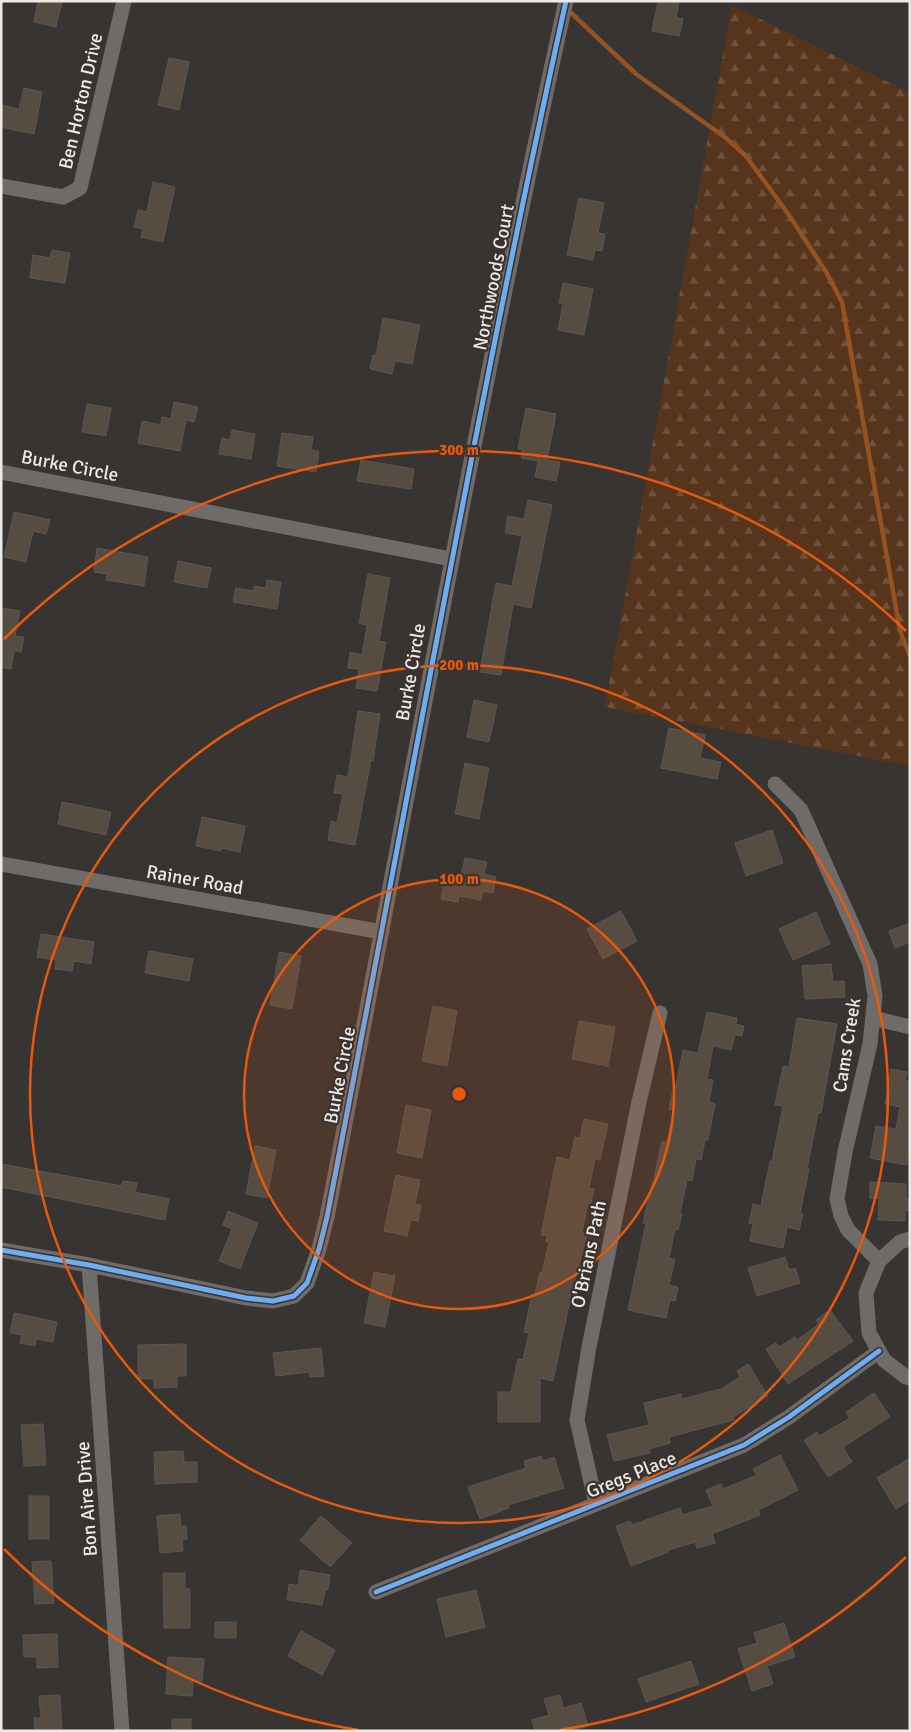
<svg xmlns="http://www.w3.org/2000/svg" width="911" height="1732" font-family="Signika,sans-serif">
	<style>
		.forest { fill: url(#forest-firs) }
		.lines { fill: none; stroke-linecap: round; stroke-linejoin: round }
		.stream { stroke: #955322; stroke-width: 4.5 }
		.building { fill: #564c42; stroke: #5a5755 }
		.street { stroke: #6e6b69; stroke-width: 15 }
		.cycleway-casing { stroke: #3a332f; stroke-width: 8 }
		.cycleway { stroke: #6dadf4; stroke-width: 5 }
		.ring { fill: none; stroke: #e8590c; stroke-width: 2.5 }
		.labels { text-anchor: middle; stroke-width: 4.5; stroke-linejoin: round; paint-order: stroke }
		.street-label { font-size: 19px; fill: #ede9e6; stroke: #3a332f }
		.centre { fill: #e8590c; stroke: #3a332f; stroke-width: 2.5 }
		.ring-label { font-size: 15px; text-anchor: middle; font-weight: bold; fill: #e8590c; stroke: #3a332f; stroke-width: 4.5; stroke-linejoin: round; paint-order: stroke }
	</style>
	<defs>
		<pattern id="forest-firs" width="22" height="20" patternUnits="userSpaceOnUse" patternTransform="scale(1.25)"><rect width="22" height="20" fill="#57341c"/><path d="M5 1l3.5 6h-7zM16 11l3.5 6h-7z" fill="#6f513d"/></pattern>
	</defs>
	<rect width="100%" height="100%" fill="#373432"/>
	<path class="forest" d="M732,5L910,93V766L605,707Z"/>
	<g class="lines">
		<path class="stream" d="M568,10L636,74L726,138L746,156L789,215L826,272L842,302L900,631L910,656"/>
	</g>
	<path class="building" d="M38,1H62L56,27L34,22Z
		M658,1H679L676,18L683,19L679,36L652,31Z
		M169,58L189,62L179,110L158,105Z
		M24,88L42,92L34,134L1,127V105L19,109Z
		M153,182L175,187L163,242L141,237L143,229L134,227L138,210L147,212Z
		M579,198L604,203L598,233L605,234L602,251L595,250L593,260L567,255Z
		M52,250L70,253L65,283L30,278L33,255L50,258Z
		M563,283L593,289L584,335L558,330L563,304L559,303Z
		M383,318L420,325L412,364L395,361L392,374L370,369L373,355L376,356Z
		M174,402L198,407L194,422L186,420L180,451L138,443L142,421L161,425L162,417L171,419Z
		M87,404L111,408L106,436L82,432Z
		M526,408L556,414L547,460L560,462L556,481L535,477L538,461L521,458L523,450L518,449Z
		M232,430L255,434L251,459L219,454L222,438L230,440Z
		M282,433L313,437L311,450L319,451L316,472L277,466Z
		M361,460L414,469L411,489L357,481Z
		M528,500L552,505L531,608L513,604L501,675L480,672L496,583L512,586L522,536L505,533L508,516L524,519Z
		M14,512L50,520L46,534L33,531L26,562L4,557Z
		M97,548L148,557L144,586L106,580L107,574L94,572Z
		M178,561L211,568L207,588L174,582Z
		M368,574L390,578L379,641L386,642L377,691L356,688L359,669L348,668L350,652L362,655L367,625L359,623Z
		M267,580L281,582L277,609L233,602L236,588L254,591V586L266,588Z
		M1,608L20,611L15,636L24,637L21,652L14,650L11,669L1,667Z
		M474,700L497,705L489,742L467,737Z
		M358,711L380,714L373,761L371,760L355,845L328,840L331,821L337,823L343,794L334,793L337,775L348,777Z
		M669,728L705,735L700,758L721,762L717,779L661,768Z
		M465,763L489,768L479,819L455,814Z
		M62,802L111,812L106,835L58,824Z
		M202,817L245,826L240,852L221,848V851L196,846Z
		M772,830L783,863L746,876L735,843Z
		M465,858L487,862L484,874L496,877L493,893L483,891L481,900L459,896L458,902L441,899L444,883L459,886Z
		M621,911L637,941L603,959L587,929Z
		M816,912L830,944L793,960L779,929Z
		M910,923V942L895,948L889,931Z
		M41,934L94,942L91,964L74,961L72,971L55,969L56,960L37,957Z
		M149,951L193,959L189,981L145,973Z
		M279,952L301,956L292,1009L270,1005Z
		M831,964L833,982L844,981L845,997L805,999L802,966Z
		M433,1006L457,1011L447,1066L422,1061Z
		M707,1012L737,1018L736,1024L744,1026L742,1036L735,1035L731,1050L713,1046L707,1079L713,1080L709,1102L715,1104L708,1140H705L701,1160L696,1159L692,1181L687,1180L680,1213L682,1214L678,1230L675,1229L669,1258L675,1260L669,1285L678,1287L675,1301L670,1300L666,1318L628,1310L646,1223H643L652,1183H653L662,1141L667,1142L674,1110L669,1109L672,1094L674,1095L683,1050L698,1053Z
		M797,1018L837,1024L821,1113H818L807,1169H809L800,1213L803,1214L799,1230L787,1227L783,1248L750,1241L753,1224L749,1223L753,1204L761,1206L770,1161L772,1162L783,1106L775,1105L783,1066L789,1067Z
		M579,1021L615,1027L608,1066L572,1059Z
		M891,1069L907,1072L905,1081H910V1157H908L907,1165L870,1158L876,1126L896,1129L900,1107L885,1104Z
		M406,1105L431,1110L422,1158L397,1153Z
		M584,1119L608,1124L600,1160L595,1159L589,1188L594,1189L591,1203H588L582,1233L587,1234L571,1295L553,1381L540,1378V1422H498V1392H511L518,1359L523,1360L529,1333L524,1332L532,1294H535L540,1272L542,1273L549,1242H546L547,1236L541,1235L557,1157L570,1160L575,1137L580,1138Z
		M255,1146L276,1150L267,1198L246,1194Z
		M1,1164L122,1186L123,1181L137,1183L135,1192L169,1199L165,1220L1,1187Z
		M396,1175L420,1180L415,1204L421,1205L418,1221L411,1220L407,1236L384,1231Z
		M870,1182L906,1184V1199H910V1211L905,1210V1221L878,1220L879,1198H870Z
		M228,1211L258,1223L240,1269L219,1261L232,1229L223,1225Z
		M785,1257L789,1270L795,1268L800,1283L757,1296L748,1268Z
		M374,1272L395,1276L385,1327L364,1323Z
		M830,1310L853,1341L788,1384L766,1349L776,1343L779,1347L795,1337L797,1340L819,1324L816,1320Z
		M14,1313L57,1322L53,1342L36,1339L35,1346L20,1343L22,1335L10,1333Z
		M186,1344V1376H177V1387L154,1388V1379H138V1345Z
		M321,1348L324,1376L310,1377L309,1372L276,1376L273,1353Z
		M748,1364L768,1396L733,1417L734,1420L669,1437L670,1443L649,1449L650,1453L614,1461L607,1435L649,1425L644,1403L681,1394L682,1399L721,1389L740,1377L737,1371Z
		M874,1393L890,1417L843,1447L852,1462L828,1477L804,1440L817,1432L819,1436L850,1418L846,1412Z
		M43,1424L46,1465L24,1466L21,1425Z
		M183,1451L184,1462H197V1482L155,1484L154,1452Z
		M780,1455L798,1490L758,1510L760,1515L712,1534L715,1543L697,1548L695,1542L668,1550V1552L631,1566L616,1526L630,1521L632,1525L680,1508L682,1515L713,1506L706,1490L721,1484L723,1489L757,1475L753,1469Z
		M541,1456L543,1461L554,1457L564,1488L508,1505L509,1508L480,1519L468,1487L526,1468L524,1461Z
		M910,1458V1500L896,1509L877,1478Z
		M29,1496H49V1539H29Z
		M180,1514L181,1527L186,1526L187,1539H182L183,1551L160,1553L157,1516Z
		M321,1516L352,1543L330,1567L300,1540Z
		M51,1561L54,1603L35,1604L32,1562Z
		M300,1570L330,1575L328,1590H325L322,1605L287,1600L289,1584L298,1586Z
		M163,1573H185V1589H190V1628H164Z
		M476,1590L485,1627L446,1637L437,1599Z
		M215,1622H236V1638H215Z
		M784,1623L795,1657L767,1666L773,1684L752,1691L738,1649L757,1643L754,1633Z
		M301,1631L335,1650L322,1675L288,1656Z
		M57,1634L58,1667L37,1668V1657H24L23,1635Z
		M168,1657L204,1659L202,1681L193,1680L192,1696L166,1694Z
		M691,1661L699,1684L646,1702L638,1679Z
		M60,1695L62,1731H35L34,1718H41L39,1696Z
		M560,1695L563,1708L581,1703L588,1726L571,1731H535L532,1720L549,1715L544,1699Z
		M172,1719H191V1731H172Z"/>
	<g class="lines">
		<path class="street" d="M1,186L63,197L80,188L124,1
			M1,472L451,559
			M775,784L801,810L870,964L875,996L870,1044L845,1152L837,1199L841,1216L848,1230L879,1261
			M1,864L382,932
			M873,1018L910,1027
			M910,1239L900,1242L879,1261L866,1293L869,1333L884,1360L906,1377L910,1378
			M1,1250L89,1265L246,1298L273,1301L294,1296L307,1283L319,1249L327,1217C406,811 477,405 566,1
			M89,1265L122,1731
			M596,1504L577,1420L589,1347L639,1102L660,1013
			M376,1592L744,1445L789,1417L879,1351"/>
		<defs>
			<path id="cycleway" d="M1,1250L89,1265L246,1298L273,1301L294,1296L307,1283L319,1249L327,1217C406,811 477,405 566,1
				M376,1592L744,1445L789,1417L879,1351"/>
		</defs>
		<use href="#cycleway" class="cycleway-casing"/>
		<use href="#cycleway" class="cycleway"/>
	</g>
	<circle cx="459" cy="1094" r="215" fill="#e8590c" fill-opacity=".12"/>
	<g class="ring">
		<circle cx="459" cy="1094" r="215"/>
		<circle cx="459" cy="1094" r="429"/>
		<path d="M906 1557A644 644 0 0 1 560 1730M358 1730A644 644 0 0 1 4 1549M4 639A644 644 0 0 1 906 631"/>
	</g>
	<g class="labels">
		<g class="street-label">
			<text transform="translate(80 101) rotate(-77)" y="7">Ben Horton Drive</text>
			<text transform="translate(493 277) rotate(-79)" y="7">Northwoods Court</text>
			<text transform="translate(70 465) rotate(11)" y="7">Burke Circle</text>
			<text transform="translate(410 672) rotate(-80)" y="7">Burke Circle</text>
			<text transform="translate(195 879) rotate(10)" y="7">Rainer Road</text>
			<text transform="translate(846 1045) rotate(-81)" y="7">Cams Creek</text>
			<text transform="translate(339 1075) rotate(-79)" y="7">Burke Circle</text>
			<text transform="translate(588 1254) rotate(-78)" y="7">O'Brians Path</text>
			<text transform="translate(631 1474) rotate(-22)" y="7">Gregs Place</text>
			<text transform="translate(86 1499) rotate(-94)" y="7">Bon Aire Drive</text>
		</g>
	</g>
	<circle cx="459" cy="1094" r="8" class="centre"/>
	<g class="ring-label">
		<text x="459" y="455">300 m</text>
		<text x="459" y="670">200 m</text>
		<text x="459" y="884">100 m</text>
	</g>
	<rect width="911" height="1732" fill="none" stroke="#ede9e6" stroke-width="5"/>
</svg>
